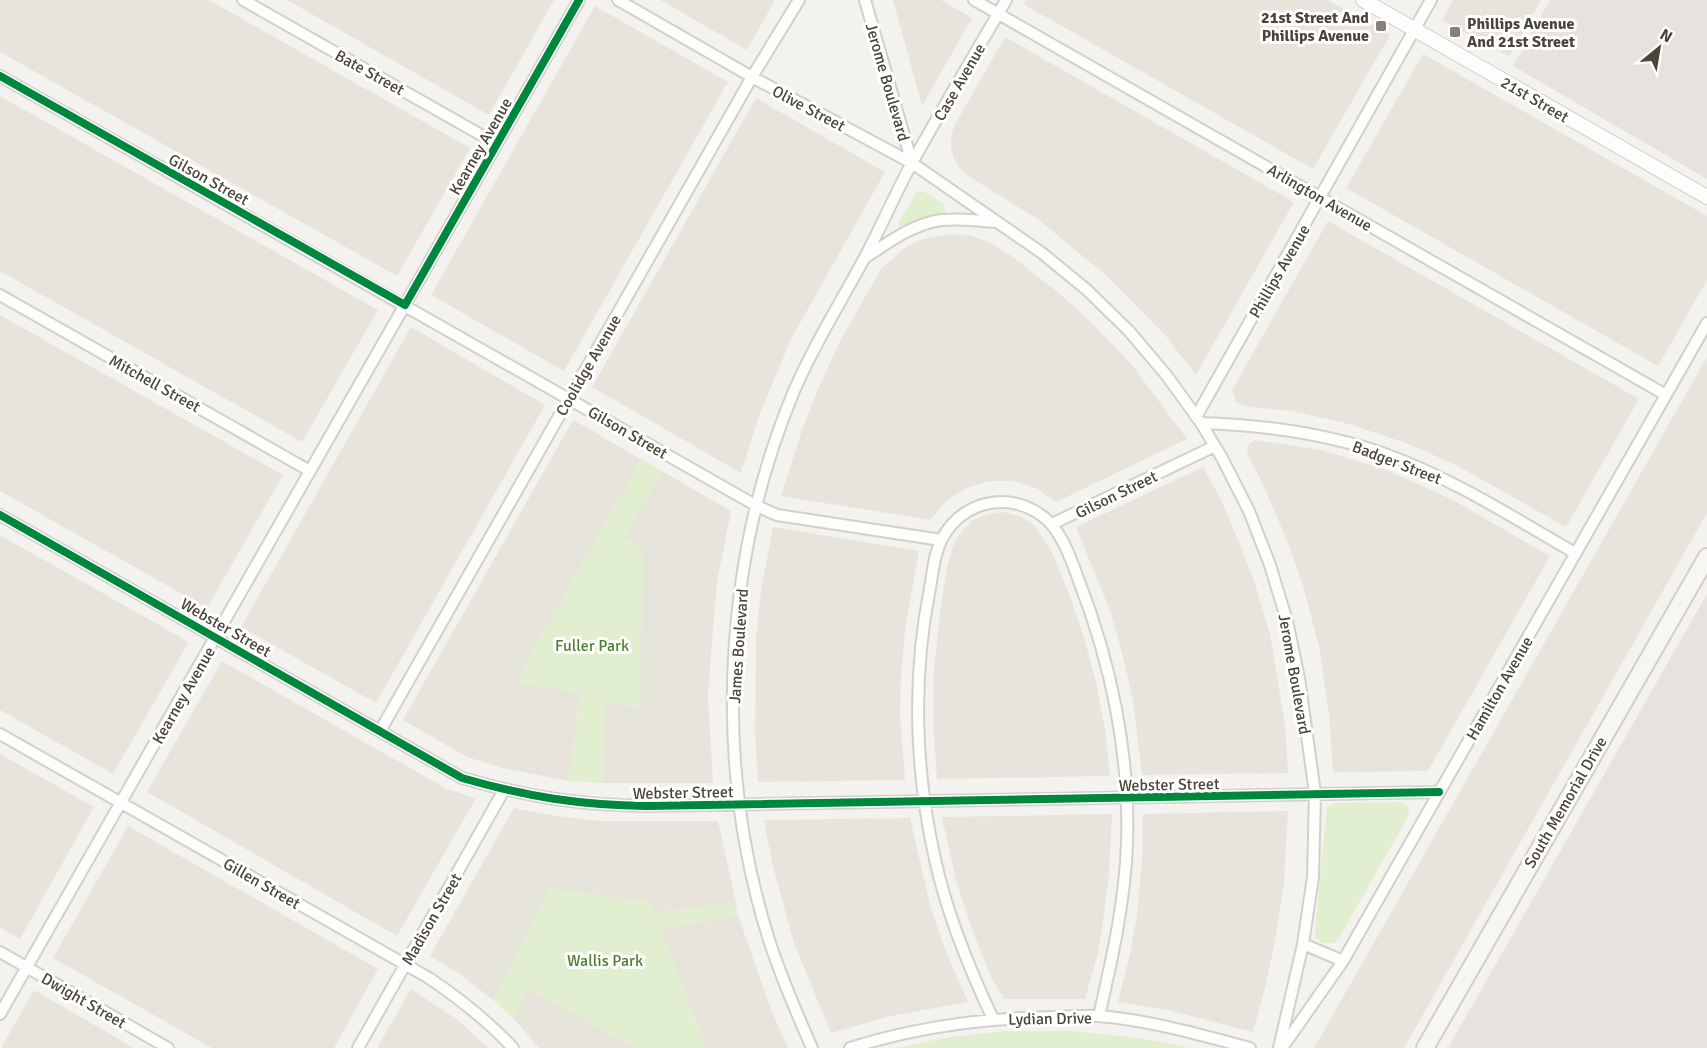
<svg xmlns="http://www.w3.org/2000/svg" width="1707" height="1048" font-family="Signika,sans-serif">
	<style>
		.residential { fill: #e7e4dc }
		.industrial { fill: #e6e2de }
		.green { fill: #e1eecf }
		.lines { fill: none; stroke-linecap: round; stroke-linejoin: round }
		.minor-casing { stroke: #d2d0cb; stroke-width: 14 }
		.tertiary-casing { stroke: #d2d0cb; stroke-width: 16 }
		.secondary-casing { stroke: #d3cfc5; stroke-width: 20 }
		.minor { stroke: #fdfdfc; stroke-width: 10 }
		.tertiary { stroke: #fdfdfc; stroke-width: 14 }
		.secondary { stroke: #f7f6f1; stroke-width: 16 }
		.cycleway-casing { stroke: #fff; stroke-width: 11 }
		.cycleway { stroke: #00873e; stroke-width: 8 }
		.poi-dot { fill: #868178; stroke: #fff; stroke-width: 2 }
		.labels { text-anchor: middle; stroke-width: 6; stroke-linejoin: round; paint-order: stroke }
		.poi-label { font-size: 16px; font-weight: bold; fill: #4b4439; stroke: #fff; text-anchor: end }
		.street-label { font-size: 16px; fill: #4b4439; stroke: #fff }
		.park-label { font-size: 16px; fill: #4a7f2a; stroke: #fff }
	</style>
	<rect width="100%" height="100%" fill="#f4f2ee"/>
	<path class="residential" d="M0,0H209L470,148L397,276L0,52Z
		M287,0H554L489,115Z
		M660,0H775L747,50Z
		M893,0H941L972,18L922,106Z
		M1026,0H1328L1390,35L1313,169L1023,4Z
		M1453,0H1541L1509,57L1442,20Z
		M595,6L728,82L564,371L431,295Z
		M1005,37L1294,202L1196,375L1165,335L1109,278L1039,220L968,176L960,168L954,159L951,148V137L954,126Z
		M1423,54L1707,216V280L1658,366L1346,188Z
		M0,96L378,310L302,442L0,271Z
		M756,98L885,172L791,339L759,416L741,473L592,387Z
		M1328,221L1639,399L1566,527L1454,464L1406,443L1349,424L1292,411L1244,406L1236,402L1232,390Z
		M954,234L971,236L989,242L1010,255L1054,289L1089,320L1132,365L1187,439L1056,502L1036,488L1013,481H989L966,488L946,501L930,520L781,496L802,430L818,389L839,343L881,269L906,247L919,240Z
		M0,315L283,475L207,608L0,491Z
		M411,327L545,405L376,703L241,627Z
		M1707,357V513L1404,1048H1314Z
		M573,420L641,459L516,681L580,693L569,781L502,768L467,757L403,720Z
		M1255,440L1321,450L1387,470L1453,500L1550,556L1428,771L1333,772L1329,714L1319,647L1303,586L1287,540L1259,476L1247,454L1249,444Z
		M1203,467L1221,500L1239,542L1254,581L1270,634L1285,725L1288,773L1142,775L1133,701L1122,653L1111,613L1076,527Z
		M662,471L731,511L717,582L712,642L708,696L713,783H602L605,702L640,707L624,538Z
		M1004,512L1020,516L1034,525L1051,550L1068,591L1083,634L1096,682L1105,730L1110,776L937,779L933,721L934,669L940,613L947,567L953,546L961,532L973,520L988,514Z
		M773,527L919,551L905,630L901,676L900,715L905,780L758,782L755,734L756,638L761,591Z
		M0,535L189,642L113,774L0,710Z
		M222,661L447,789L476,798L397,936L147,792Z
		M0,754L94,807L20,939L0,928Z
		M514,808L563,817L600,821H718L736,903L654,913L549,889L493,1000L458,973L430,956Z
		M1288,811L1284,884L1275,941L1265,988L1253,1032L1168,1010L1118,1002L1131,949L1137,915L1143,849V814Z
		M1112,814L1109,875L1103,921L1098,953L1085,999H1004L992,979L973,932L956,880L942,817Z
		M910,818L931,909L947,954L968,1002L891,1016L831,1033L794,943L772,863L764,820Z
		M128,826L378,969L334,1048H212L53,958Z
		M738,915L770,1007L788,1048H706L660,929Z
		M411,989L458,1020L488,1048H377Z
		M529,989L637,1048H539L513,1018Z
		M34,990L134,1048H1Z"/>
	<path class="industrial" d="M1550,0H1707V179L1513,66Z
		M1707,594V1048H1448Z"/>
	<path class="green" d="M919,191H923L945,205V212L915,220L899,227L898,224L915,194Z
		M641,459L662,471L624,538L643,549L641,707L605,702L602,783L569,781L580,693L515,682Z
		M1401,802L1408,806L1409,815L1339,938L1333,943H1322L1316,938L1315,930L1327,807L1336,803Z
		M549,889L650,901L654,913L736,903L738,915L660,929L706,1048H637L529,989L513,1018L493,1000Z
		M1006,1031H1072L1139,1038L1191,1048H895L950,1037Z"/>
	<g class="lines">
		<defs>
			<path id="minor" d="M243,0L497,144
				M618,0L752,77L912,163L1042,253L1087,290L1129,331L1167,376L1201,423L1222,458L1249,511L1270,565L1287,621L1299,678L1315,793L1313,877L1303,944L1279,1048
				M865,0L912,163
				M974,0L1666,395
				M0,76L757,506L777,515L941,540
				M866,257C889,242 913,224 941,220C959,218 978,221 997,222
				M0,295L310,471
				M1196,417L1431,0
				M1201,423C1264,425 1325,433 1385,454C1452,478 1514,518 1575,553
				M0,515L462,778C528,797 579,805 647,806L1439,792
				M1052,524L1215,446
				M380,731L752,77L799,0
				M0,734L429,978C460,999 488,1021 513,1048
				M1303,944L1343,961
				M0,952L168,1048
				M0,1014L579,0
				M993,1019C969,968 947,915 935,859C915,771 912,677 930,588C933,572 934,553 942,539C954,516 976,502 1002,502C1020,502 1040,511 1052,525C1065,541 1072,562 1079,581C1111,663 1130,754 1127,843C1125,902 1112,959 1099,1016
				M358,1048L504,790
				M812,1048C797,1014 782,979 770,943C713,766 722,563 794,391C814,344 841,302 865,257C882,225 896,192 913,161C943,107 975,54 1006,0
				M850,1048C916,1027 984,1018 1053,1017C1068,1017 1083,1015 1098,1016C1149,1020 1201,1035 1250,1048
				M1282,1048L1343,961L1707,323"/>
			<path id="tertiary" d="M1363,0L1707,197"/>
			<path id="secondary" d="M1425,1048L1707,557"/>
		</defs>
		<use href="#minor" class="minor-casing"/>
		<use href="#tertiary" class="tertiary-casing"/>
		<use href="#secondary" class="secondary-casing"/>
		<use href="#minor" class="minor"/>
		<use href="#tertiary" class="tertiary"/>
		<use href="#secondary" class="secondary"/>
		<defs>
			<path id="cycleway" d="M0,76L405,305L579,0
				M0,515L462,778C528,797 579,805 647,806L1439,792"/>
		</defs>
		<use href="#cycleway" class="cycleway-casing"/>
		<use href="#cycleway" class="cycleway"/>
	</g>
	<g class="poi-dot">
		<rect x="1375" y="20" width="12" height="12" rx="3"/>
		<rect x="1449" y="26" width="12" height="12" rx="3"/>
	</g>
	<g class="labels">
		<g class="poi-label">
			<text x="1369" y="23">21st Street And<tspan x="1369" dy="18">Phillips Avenue</tspan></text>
			<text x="1467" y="29" text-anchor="start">Phillips Avenue<tspan x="1467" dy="18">And 21st Street</tspan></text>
		</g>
		<g class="street-label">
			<text transform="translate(370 72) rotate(29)" y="6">Bate Street</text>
			<text transform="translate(888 82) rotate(74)" y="6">Jerome Boulevard</text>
			<text transform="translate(959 82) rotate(-60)" y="6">Case Avenue</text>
			<text transform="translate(1535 99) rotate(30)" y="6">21st Street</text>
			<text transform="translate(809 108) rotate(28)" y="6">Olive Street</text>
			<text transform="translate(480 146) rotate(-60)" y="6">Kearney Avenue</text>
			<text transform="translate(209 179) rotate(29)" y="6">Gilson Street</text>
			<text transform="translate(1320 197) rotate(30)" y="6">Arlington Avenue</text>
			<text transform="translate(1279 271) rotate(-60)" y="6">Phillips Avenue</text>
			<text transform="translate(588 365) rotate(-60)" y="6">Coolidge Avenue</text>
			<text transform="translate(155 383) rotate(29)" y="6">Mitchell Street</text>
			<text transform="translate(628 432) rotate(30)" y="6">Gilson Street</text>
			<text transform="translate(1397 462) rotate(21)" y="6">Badger Street</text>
			<text transform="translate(1116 494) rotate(-26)" y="6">Gilson Street</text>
			<text transform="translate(226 627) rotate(30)" y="6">Webster Street</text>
			<text transform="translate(738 646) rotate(-86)" y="6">James Boulevard</text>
			<text transform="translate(1295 674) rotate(80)" y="6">Jerome Boulevard</text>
			<text transform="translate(1499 688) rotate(-60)" y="6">Hamilton Avenue</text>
			<text transform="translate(183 695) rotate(-60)" y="6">Kearney Avenue</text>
			<text transform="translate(1169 784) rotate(-1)" y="6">Webster Street</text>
			<text transform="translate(683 792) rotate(-1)" y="6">Webster Street</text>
			<text transform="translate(1565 802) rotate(-60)" y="6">South Memorial Drive</text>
			<text transform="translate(262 883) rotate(30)" y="6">Gillen Street</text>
			<text transform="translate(431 919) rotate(-60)" y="6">Madison Street</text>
			<text transform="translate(84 1000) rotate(30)" y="6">Dwight Street</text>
			<text transform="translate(1050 1018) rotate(-1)" y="6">Lydian Drive</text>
		</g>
		<g class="park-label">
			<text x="592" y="651">Fuller Park</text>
			<text x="605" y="966">Wallis Park</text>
		</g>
	</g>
	<g transform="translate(1659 48) rotate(30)" stroke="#ffffff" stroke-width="4.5" paint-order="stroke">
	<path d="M0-4.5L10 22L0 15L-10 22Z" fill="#4b4439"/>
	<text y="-9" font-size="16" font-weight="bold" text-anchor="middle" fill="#4b4439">N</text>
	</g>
</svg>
